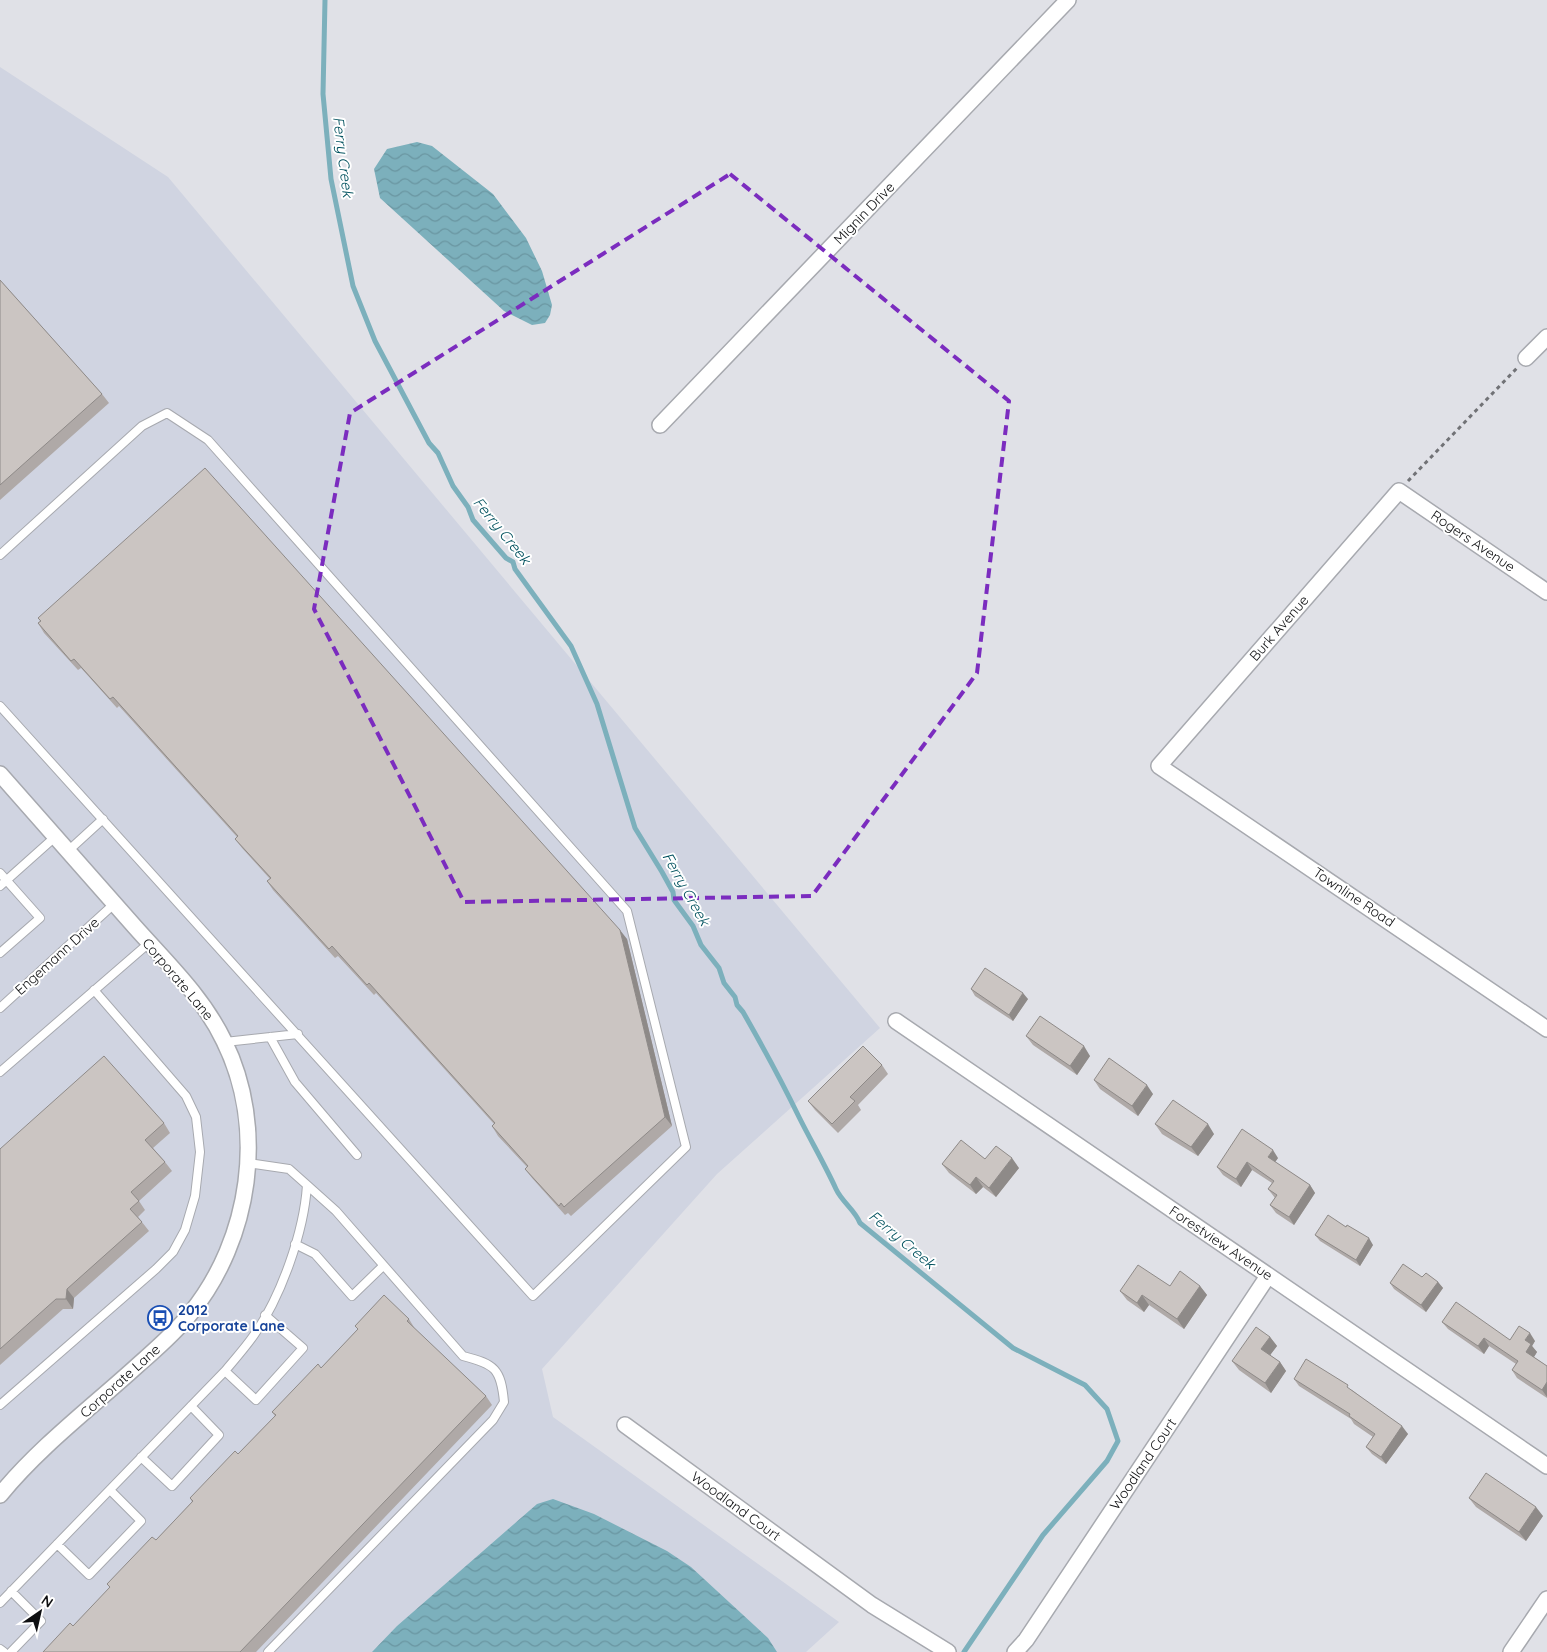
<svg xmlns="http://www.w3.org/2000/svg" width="1547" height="1652" font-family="Quicksand,sans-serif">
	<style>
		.built { fill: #d0d4e1 }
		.water { fill: url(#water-waves) }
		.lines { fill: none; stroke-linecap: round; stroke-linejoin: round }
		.stream { stroke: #7cb0bc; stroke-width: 5 }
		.lane-casing { stroke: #a7a9af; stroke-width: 10 }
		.street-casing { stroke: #a7a9af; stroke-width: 18 }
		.path { stroke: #717276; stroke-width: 3; stroke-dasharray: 4 4; stroke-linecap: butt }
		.lane { stroke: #fff; stroke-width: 8 }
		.street { stroke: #fff; stroke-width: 15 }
		.wall { fill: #afa9a7 }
		.shaded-wall { fill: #8e8a88 }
		.building { fill: #cbc5c2; stroke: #8e8a88 }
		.marked { fill: none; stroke: #7b2cbf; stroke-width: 4; stroke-dasharray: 10 6; stroke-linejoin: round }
		.labels { text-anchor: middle; stroke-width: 4; stroke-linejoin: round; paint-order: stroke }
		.street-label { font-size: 14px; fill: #0e0f11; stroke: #fff }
		.transit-label { font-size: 14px; font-weight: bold; fill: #164399; stroke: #fff; text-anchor: start }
		.water-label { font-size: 15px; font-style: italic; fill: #01515e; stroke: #fff }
	</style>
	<defs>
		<pattern id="water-waves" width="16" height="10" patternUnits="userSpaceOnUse" patternTransform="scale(1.25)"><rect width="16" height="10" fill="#7cb0bc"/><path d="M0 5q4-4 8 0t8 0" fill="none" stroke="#6a96a1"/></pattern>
	</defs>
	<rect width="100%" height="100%" fill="#e0e1e7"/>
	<path class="built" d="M0,67L168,177L880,1028L717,1174L542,1369L553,1417L839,1622L806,1652H0Z"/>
	<path class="water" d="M417,142L432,146L493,194L526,238L542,271L552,305L550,315L545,323L532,325L504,311L380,198L374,169L387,149Z
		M553,1499L594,1514L667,1551L691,1567L768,1638L777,1652H372L397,1626L537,1504Z"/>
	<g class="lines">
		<path class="stream" d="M325,0L323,94L331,179L353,286L375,341L429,443L438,453L453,486L468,507L473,520L506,558L513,562L515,569L571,646L597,704L635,828L662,872L673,892L674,900L693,926L701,945L719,968L724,983L735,997L737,1005L743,1012C763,1047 782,1082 799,1117C811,1141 825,1165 836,1189C842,1202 855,1210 860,1223L1013,1348L1085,1385L1107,1409L1118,1441L1107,1461L1043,1535L964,1652"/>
		<defs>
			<path id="lane" d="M0,555L142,426L167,413L208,440L627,911L686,1147L533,1296L0,706
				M68,851L103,819
				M0,873L40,918L0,953
				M0,886L55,837
				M0,1008L114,904
				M270,1037L295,1082L357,1155
				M225,1042L298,1034
				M0,1072L149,943
				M295,1244L315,1254L352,1296L383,1266
				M225,1371L256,1400L303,1348L265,1315
				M0,1405L156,1269L173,1252L185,1230L195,1196L200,1152L196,1117L186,1096L94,990
				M141,1457L172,1486L219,1435L191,1406
				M57,1544L89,1575L141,1521L110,1490
				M0,1603L225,1371C235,1359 245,1348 254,1335C281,1297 304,1232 307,1185L289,1169L248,1163
				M0,1649L4,1652
				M11,1652L41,1621L11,1591
				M268,1652L493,1420L504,1402C501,1369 495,1364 463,1356L336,1211L307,1185"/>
			<path id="street" d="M1526,358L1547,337
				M660,425L1068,0
				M1547,592L1399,491L1159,766L1547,1029
				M0,774C45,825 90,876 135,927C167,963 203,997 224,1041C267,1128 251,1239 190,1314C175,1333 156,1349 138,1365C93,1406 39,1447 0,1495
				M896,1021L1547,1466
				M625,1425L872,1605L948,1652
				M1015,1652L1026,1640L1268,1276
				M1511,1652L1547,1599"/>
		</defs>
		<use href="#lane" class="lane-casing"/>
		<use href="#street" class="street-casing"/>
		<path class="path" d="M1408,481L1517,368"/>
		<use href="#lane" class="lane"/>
		<use href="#street" class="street"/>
	</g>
	<path class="wall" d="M0,280L102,394L109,403L0,500Z
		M38,618L627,939L672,1126L571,1216L568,1213L565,1215L532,1178L525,1169L527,1167L498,1136L492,1126L494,1124L376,993L374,995L338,956L335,958L273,890L267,881L270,879L242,848L235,839L237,837L119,706L117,708L81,668L78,670L44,633L38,623L40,621Z
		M971,989L1028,999L1013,1021L975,996Z
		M1026,1036L1090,1056L1077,1075L1033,1045Z
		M882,1065L888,1074L858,1105L861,1110L838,1133L815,1110L808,1101Z
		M1094,1080L1153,1094L1138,1116L1100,1089Z
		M164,1123L170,1133L153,1148L165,1162L172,1171L139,1201L145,1210L138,1217L149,1231L74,1298L73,1309H63L0,1365V1149Z
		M1155,1124L1214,1134L1198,1156L1162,1134Z
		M1278,1158L1275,1162L1310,1185L1315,1193L1294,1225L1276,1213L1270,1205L1275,1198L1268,1189L1272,1183L1252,1170L1241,1187L1223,1175L1217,1167Z
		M985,1159L1019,1168L996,1197L983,1187L976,1194L949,1173L942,1164Z
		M1315,1235L1373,1245L1360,1266L1320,1241Z
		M1422,1277L1438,1282L1443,1288L1426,1312L1394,1289L1390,1283Z
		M1170,1286H1200L1207,1295L1184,1329L1149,1305L1144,1312L1127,1300L1120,1291Z
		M409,1319L415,1329L486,1396L492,1405L256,1652H43L73,1626L110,1588L107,1584L156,1540L192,1502L190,1498L238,1454L275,1416L272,1412L321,1368L358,1329L355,1326Z
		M1442,1322L1510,1340L1535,1341L1532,1346L1537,1352L1534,1357L1547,1366V1398L1517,1378L1512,1370L1516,1364L1489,1346L1484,1354L1448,1329Z
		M1270,1337L1277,1346L1270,1355L1280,1362L1286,1371L1271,1393L1239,1370L1232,1361Z
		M1294,1379L1352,1390L1408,1434L1386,1464L1372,1454L1366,1447L1373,1437L1354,1424L1351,1419L1299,1386Z
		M1469,1498L1543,1516L1526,1541L1476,1507Z"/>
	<path class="shaded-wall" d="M620,930L627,939L672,1126L665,1117Z
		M1023,993L1028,999L1013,1021L1009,1015Z
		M1084,1046L1090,1056L1077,1075L1070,1066Z
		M1147,1085L1153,1094L1138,1116L1132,1106Z
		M1208,1124L1214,1134L1198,1156L1191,1147Z
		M1273,1150L1278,1158L1273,1165L1268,1157Z
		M1012,1158L1019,1168L996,1197L989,1188Z
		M1247,1162L1252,1170L1241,1187L1236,1179Z
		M976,1177L983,1187L976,1194L970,1185Z
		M1310,1185L1315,1193L1294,1225L1289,1217Z
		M1369,1238L1373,1245L1360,1266L1356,1260Z
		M1438,1282L1443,1288L1426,1312L1421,1305Z
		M1200,1286L1207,1295L1184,1329L1177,1319Z
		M67,1289L74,1298L73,1309L66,1299Z
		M1142,1295L1149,1305L1144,1312L1137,1303Z
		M1530,1333L1535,1341L1532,1346L1537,1352L1532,1360L1526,1352L1525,1340Z
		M1270,1337L1277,1346L1268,1358L1261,1349Z
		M1484,1338L1489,1346L1484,1354L1478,1346Z
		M1280,1362L1286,1371L1271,1393L1265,1383Z
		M1547,1382V1397L1542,1390Z
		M1402,1426L1408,1434L1386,1464L1381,1457Z
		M1536,1507L1543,1516L1526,1541L1519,1532Z"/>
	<path class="building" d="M0,280L102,394L0,485Z
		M205,468L620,930L665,1117L564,1207L561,1203L559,1206L525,1169L528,1166L492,1126L495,1123L369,983L367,985L332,946L329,949L267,881L271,878L235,839L238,836L113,697L110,699L74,659L71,661L38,623L41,621L38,618Z
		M985,968L1023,993L1009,1015L971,989Z
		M1040,1016L1084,1046L1070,1066L1026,1036Z
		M863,1046L882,1065L850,1097L855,1101L832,1124L808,1101Z
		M104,1056L164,1123L145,1140L165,1162L131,1192L139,1201L130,1209L142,1222L67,1289L66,1299H56L0,1349V1149Z
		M1109,1058L1147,1085L1132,1106L1094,1080Z
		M1173,1100L1208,1124L1191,1147L1155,1124Z
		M1242,1129L1273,1150L1268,1157L1310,1185L1289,1217L1270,1205L1277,1195L1268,1189L1274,1181L1247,1162L1236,1179L1217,1167Z
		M961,1140L985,1159L996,1146L1012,1158L989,1188L976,1177L970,1185L942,1164Z
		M1328,1215L1346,1227L1347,1225L1369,1238L1356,1260L1315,1235Z
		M1403,1264L1422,1277L1426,1273L1438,1282L1421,1305L1390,1283Z
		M1138,1265L1170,1286L1180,1271L1200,1286L1177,1319L1142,1295L1137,1303L1120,1291Z
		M384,1295L409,1319L407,1321L486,1396L240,1652H43L70,1623L73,1626L110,1587L107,1584L152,1537L156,1540L193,1501L190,1498L235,1451L238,1454L276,1415L272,1412L318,1364L321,1368L358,1329L355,1326Z
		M1456,1302L1510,1340L1519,1326L1530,1333L1525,1340L1531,1344L1526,1352L1547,1366V1382L1542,1390L1512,1370L1518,1361L1484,1338L1478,1346L1442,1322Z
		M1256,1327L1270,1337L1261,1349L1280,1362L1265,1383L1232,1361Z
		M1306,1359L1348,1385L1347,1387L1402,1426L1381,1457L1366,1447L1375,1434L1349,1416L1350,1414L1294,1379Z
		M1486,1473L1536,1507L1519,1532L1469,1498Z"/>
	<path class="marked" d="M730,174L1009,401L977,673L812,896L464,902L314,609L350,413Z"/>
	<defs>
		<symbol id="bus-ring" viewBox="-11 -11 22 22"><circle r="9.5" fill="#fff" stroke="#1a4fb4" stroke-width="1.5"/><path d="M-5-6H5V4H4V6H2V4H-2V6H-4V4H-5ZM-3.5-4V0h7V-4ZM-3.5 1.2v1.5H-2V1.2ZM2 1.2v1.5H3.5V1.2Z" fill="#1a4fb4"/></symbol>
	</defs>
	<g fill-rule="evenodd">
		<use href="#bus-ring" x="146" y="1304" width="28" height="28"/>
	</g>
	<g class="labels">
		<g class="street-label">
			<text transform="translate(864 213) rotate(-46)" y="5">Mignin Drive</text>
			<text transform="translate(1473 541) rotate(34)" y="5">Rogers Avenue</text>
			<text transform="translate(1279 628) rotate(-49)" y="5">Burk Avenue</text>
			<text transform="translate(1354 897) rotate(34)" y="5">Townline Road</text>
			<text transform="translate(57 956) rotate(-42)" y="5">Engemann Drive</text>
			<text transform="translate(178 979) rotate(50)" y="5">Corporate Lane</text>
			<text transform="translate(1221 1243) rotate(34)" y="5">Forestview Avenue</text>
			<text transform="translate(120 1381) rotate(-42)" y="5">Corporate Lane</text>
			<text transform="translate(1143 1464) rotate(-56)" y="5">Woodland Court</text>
			<text transform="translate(736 1506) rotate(36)" y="5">Woodland Court</text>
		</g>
		<g class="transit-label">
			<text x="178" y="1315">2012<tspan x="178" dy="16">Corporate Lane</tspan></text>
		</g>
		<g class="water-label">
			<text transform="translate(343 157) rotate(83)" y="5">Ferry Creek</text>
			<text transform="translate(502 531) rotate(51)" y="5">Ferry Creek</text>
			<text transform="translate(686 889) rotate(61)" y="5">Ferry Creek</text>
			<text transform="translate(902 1240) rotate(40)" y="5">Ferry Creek</text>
		</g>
	</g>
	<g transform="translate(40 1612) rotate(34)" stroke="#ffffff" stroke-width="4" paint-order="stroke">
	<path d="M0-4L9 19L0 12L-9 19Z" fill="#0e0f11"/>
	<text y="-8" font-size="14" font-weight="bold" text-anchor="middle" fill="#0e0f11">N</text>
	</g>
</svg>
